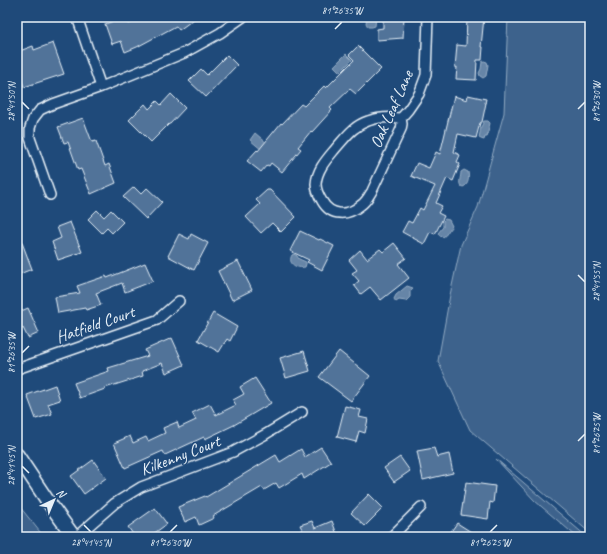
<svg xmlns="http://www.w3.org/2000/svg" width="607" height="554" font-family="Caveat,sans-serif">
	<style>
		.green { fill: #3c628c; stroke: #92aac2 }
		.water { fill: #6685a7; stroke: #9ab0c7 }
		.building { fill: #517399; stroke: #e8f1f8 }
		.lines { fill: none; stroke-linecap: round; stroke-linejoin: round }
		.street-casing { stroke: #e8f1f8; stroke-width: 12 }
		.secondary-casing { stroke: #e8f1f8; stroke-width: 16 }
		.street { stroke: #1f4a7a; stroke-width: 9 }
		.secondary { stroke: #1f4a7a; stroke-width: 13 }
		.ticks { fill: none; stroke: #e8f1f8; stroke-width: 1.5 }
		.labels { text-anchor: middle; stroke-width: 3; stroke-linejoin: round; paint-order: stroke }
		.street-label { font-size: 17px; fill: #e8f1f8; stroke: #1f4a7a }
		.neatline { fill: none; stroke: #e8f1f8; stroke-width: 1.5 }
		.ticks-label { font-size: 10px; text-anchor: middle; fill: #e8f1f8 }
	</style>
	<rect width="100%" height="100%" fill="#1f4a7a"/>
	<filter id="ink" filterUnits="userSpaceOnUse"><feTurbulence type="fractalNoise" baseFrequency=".025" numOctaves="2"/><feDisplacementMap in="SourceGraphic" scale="8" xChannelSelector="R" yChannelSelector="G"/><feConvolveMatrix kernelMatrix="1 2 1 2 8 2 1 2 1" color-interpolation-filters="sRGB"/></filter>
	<g filter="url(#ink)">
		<path class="green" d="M508,17H590V533L470,430L438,361L450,295L461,245L478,207L504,113Z
			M496,459L587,537H577L535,501Z
			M17,501L20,507L44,537H17Z"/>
		<path class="water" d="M367,17H376L375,26L372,27H368L366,23Z
			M346,54L352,60L340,72L334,66Z
			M484,61L487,62L488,65L486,76L483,78L480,76L479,73L481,69L482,62Z
			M484,121H488L490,123L487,137H485L484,140L481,139L479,138L481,127Z
			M255,133L268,144L262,150L250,140Z
			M464,170L468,172C469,177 469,185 463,187L461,186C458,183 461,177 461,172Z
			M445,219L449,220L452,226C448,230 447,235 443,237L440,236L438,233L443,227V221Z
			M294,254L297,256L299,259L306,262V264L305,267C297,269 287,264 292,255Z
			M407,286L413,288L410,291V297L406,301L399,300L396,302L394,299L396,295Z"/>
		<path class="building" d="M125,17H126L129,24L142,17H197L179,30L176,26L137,47L125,52L121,41L112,44L105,24Z
			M383,17H404L403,38L377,40V29L383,28Z
			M467,17H484L481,47H483L482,60H477L476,80L456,79L457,67L455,68L457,45L466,46Z
			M53,43L64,74L24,87L17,65V52L33,46L34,50Z
			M358,46L381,69L356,94L350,89L330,108L332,110L312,132L311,131L298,147L301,149L282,172L271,163L269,166L267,165L261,172L247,161L257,150L258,151L281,123L282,124L301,104L304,106L324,86L326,88L354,60L349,55Z
			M227,55L237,65L206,97L189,81L201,69L207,75Z
			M171,94L185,108L170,124H169L151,142L129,120L145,104L149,109L157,101L161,105Z
			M468,95L486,99L485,103H486L482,122L480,123L476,138L458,134L454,152L460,155L457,162L460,164L453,181L447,178L436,203L442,206L438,213L444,216L435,234L430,232L424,244L402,232L408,221L412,223L420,208L423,210L435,186L411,176L417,163L429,168L436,152L440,154L454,96L467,100Z
			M83,118L92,142L96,141L105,166L109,164L116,183L91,194L81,169L78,170L68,142L64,143L58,127Z
			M134,187L141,194L147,188L162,202L146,219L123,197Z
			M267,190H270L296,217L281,232L272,223L261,233L246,217L260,204L256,200Z
			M97,210L104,217L111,210L123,222L112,233L107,228L102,233L88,219Z
			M70,222L82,252L58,260L52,242L61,238L57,227Z
			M300,231L319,240L320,239L334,246L322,270L307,262L309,260L290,251Z
			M18,232L32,269L17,275V233Z
			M179,234L189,239L191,234L208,243L194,270L168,256Z
			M394,243L406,258L398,264L409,278L381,300L370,287L361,294L354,285L359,281L352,273L357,270L349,260L360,250L367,259L380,249L383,252Z
			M238,261L252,290L232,300L218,271Z
			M145,263L153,281L125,292L122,283L96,293L101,305L86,310L85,308L58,313L55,297L80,293L77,286L106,276L107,278Z
			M28,308L39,333L28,338L23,328L17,331V313Z
			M213,313L237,327L230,341L227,339L219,352L198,340Z
			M172,338L184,365L166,373L162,363L142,371L143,376L105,388V389L80,398L74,383L109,371L108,368L148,356L145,350Z
			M304,351L310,371L286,378L280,358Z
			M339,351L370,376L351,401L319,377Z
			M255,378L271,403L234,425L205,439L204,437L165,455L163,451L125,468L114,443L130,436L133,443L146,437L148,441L165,433L163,428L177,422L179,428L196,420L192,413L210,404L216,415L236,405L233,400L244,394L240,387Z
			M55,385L60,400L48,404L52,414L36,419L27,395Z
			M345,406L361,410L359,417L368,419L365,433L359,431L356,442L337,437Z
			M321,447L331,462L304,479L302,474L279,488L276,483L264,490L262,487L213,516L214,518L199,525L196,517L185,522L178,507L205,496L206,497L276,455L280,462L301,449L305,457Z
			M434,448L437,457L449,454L453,473L423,480L417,451Z
			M400,457L410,471L394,482L384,468Z
			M93,460L106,478L84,494L71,476Z
			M466,482L495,486L493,503L490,502L488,519L461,515Z
			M369,494L383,508L365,526L351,513Z
			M155,508L167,524L149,537H135L128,527Z
			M312,521L315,528L332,521L338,537H295L304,533L300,525Z
			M457,523L479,537H447Z"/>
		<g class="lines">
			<defs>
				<path id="street" d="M77,17L101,87
					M401,118C391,117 378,117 368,121C353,126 346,137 336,148C327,159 317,169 316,184C316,191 319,196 322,201C331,217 348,216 361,205C366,202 369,196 372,191L401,129L402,124L401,118L408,110L419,94L426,75L428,17
					M50,195L30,138V128L33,119L40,110L53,104L101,87L184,53L220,33L243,17
					M17,369L157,320L179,301
					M76,537L115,503L141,487L233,452L266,434L302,412
					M391,537L421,507"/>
				<path id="secondary" d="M17,455L47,500L74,537"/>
			</defs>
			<use href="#street" class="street-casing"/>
			<use href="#secondary" class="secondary-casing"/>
			<use href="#street" class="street"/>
			<use href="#secondary" class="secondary"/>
		</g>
	</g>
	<path class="ticks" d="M335,29L342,22M22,102L29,109M578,109L585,102M578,275L585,282M22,353L29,346M578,441L585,434M22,466L29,473M84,525L91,532M170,532L177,525M490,532L497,525"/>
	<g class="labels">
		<g class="street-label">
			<text transform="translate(391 109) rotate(-66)" y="6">Oak Leaf Lane</text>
			<text transform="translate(95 324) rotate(-19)" y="6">Hatfield Court</text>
			<text transform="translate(180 455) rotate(-21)" y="6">Kilkenny Court</text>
		</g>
	</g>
	<rect width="607" height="554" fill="none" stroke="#1f4a7a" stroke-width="44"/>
	<g transform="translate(54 500) rotate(44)" stroke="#1f4a7a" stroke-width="3" paint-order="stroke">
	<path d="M0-3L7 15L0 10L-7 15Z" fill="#e8f1f8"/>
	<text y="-6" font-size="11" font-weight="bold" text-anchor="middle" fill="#e8f1f8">N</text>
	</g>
	<rect x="22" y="22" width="563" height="510" class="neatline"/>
	<g class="ticks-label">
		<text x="342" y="14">81°26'35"W</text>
		<text transform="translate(11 102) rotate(-90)" y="4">28°41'50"N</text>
		<text transform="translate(596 102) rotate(-90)" y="4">81°26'30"W</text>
		<text transform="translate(596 282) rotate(-90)" y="4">28°41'55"N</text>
		<text transform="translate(11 353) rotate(-90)" y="4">81°26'35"W</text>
		<text transform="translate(596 434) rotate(-90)" y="4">81°26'25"W</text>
		<text transform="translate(11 466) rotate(-90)" y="4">28°41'45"N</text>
		<text x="91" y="546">28°41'45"N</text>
		<text x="170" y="546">81°26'30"W</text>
		<text x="490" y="546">81°26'25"W</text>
	</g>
</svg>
